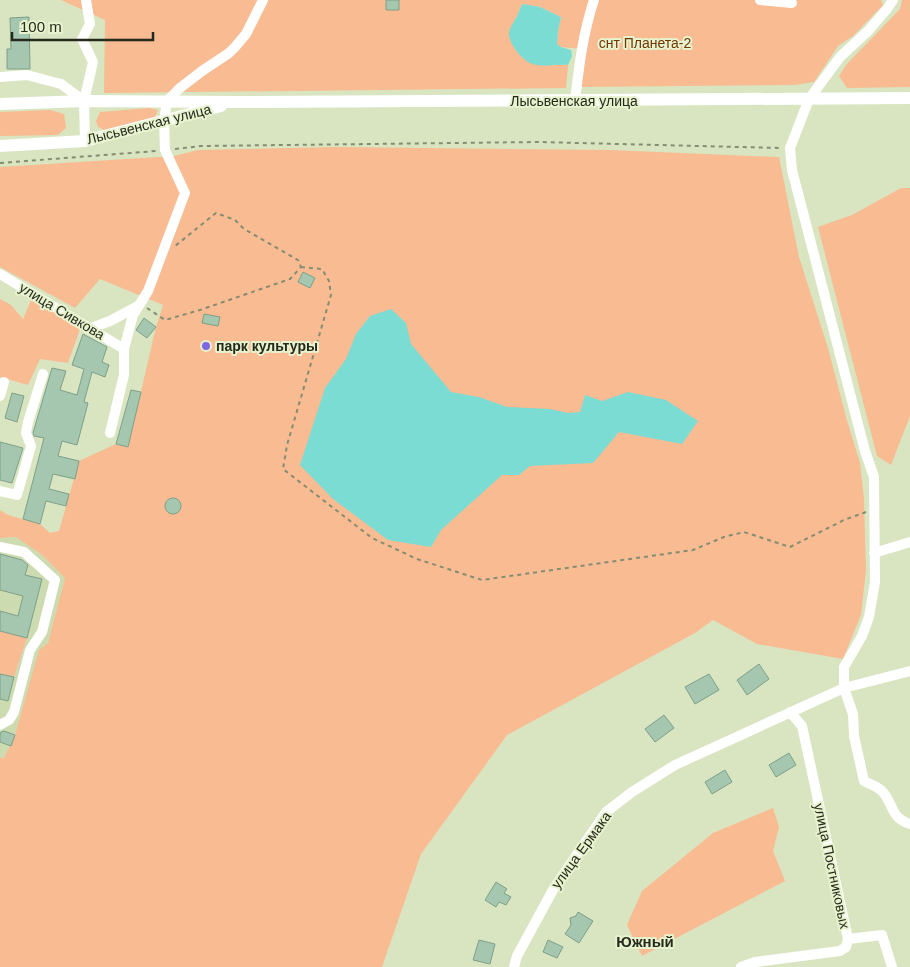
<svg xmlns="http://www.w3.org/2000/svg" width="910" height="967" font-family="Arial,sans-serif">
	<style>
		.built { fill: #cddbb0 }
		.green { fill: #f8bb92 }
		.water { fill: #7bdcd4 }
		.building { fill: #a5c7b0; stroke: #7e9f88 }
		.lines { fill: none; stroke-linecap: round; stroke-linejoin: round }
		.path { stroke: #848d73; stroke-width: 2; stroke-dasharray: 4 4; stroke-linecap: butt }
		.minor { stroke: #fff; stroke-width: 10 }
		.major { stroke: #fff; stroke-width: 12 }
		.poi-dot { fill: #7e67e3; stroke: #e7f2ce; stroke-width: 2 }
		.labels { text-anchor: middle; stroke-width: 4; stroke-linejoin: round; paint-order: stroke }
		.park-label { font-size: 14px; fill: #703701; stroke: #e7f2ce }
		.street-label { font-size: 14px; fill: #262a1c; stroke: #e7f2ce }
		.poi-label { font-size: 14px; font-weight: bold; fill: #262a1c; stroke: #e7f2ce; text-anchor: start }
		.neighbourhood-label { font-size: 15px; font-weight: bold; fill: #262a1c; stroke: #e7f2ce }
	</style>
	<rect width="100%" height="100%" fill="#d9e5c1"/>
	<path class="built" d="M16,537L42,555L65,578L48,643L39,651L15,735L4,758H0V674L14,677L27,638L0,631V538Z"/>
	<path class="green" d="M61,0H881L883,5L853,36L838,46L814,82L794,85L580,87L584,49L561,47L557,44L558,31L561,17L540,7L523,4C519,9 519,13 516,18C505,39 509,39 522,57L558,64L568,65L566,88L104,93L105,20Z
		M902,0H910V87L847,88L839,76L846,65L900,9Z
		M149,108L158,110L155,117L104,130L98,127L96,121L100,112Z
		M50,110L64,114L66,128L58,135L0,136V112Z
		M336,147L611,150L779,157L799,257L828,348L846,417L860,463L864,499L866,570L861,615L843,659L757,644L713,620L695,633L507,735L421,854L382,967H0V758H4L15,735L39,650L48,643L65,578L42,555L16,537L0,538V510L8,515L40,524L50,533L59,531L79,461L116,444L128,447L156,327L163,305L100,279L75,308L0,267V167L174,156L198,150Z
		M901,188H910V416L891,465L877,456L818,227L852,215Z
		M0,299L11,305L23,319L31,300L81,326L68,363L40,359L28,385L0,377Z
		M0,631L27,638L14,677L0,674Z
		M773,808L779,827L773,851L785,881L642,956L627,925L642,891L713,833Z"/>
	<path class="water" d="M523,4L540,7L561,17L558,31L557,44L561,47L571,50L572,56L568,65C557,64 540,68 530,63C520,58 508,42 509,32C510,27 514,22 516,18C519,13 519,9 523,4Z
		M391,309L406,323L411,344L451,392L479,397L507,407L550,409L568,413L580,412L585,395L602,401L628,392L666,400L698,421L682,444L619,432L593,463L530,466L519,475H502L441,530L431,547L388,540L333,499L300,465L325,388L346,359L356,334L370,316Z"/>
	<path class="building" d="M386,0H399V10H386Z
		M29,17L30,69H7V49H11L10,18Z
		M303,272L315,278L310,288L298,282Z
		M204,314L220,317L218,326L202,323Z
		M144,318L156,327L147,338L136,330Z
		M83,334L107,347L102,362L109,365L105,377L92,372L84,402L88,403L77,445L62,441L58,456L79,461L75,479L53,474L49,489L69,494L66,506L46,501L40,524L23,519L44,438L34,436L33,433L52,368L66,371L60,390L77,395L84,369L72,365Z
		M131,390L141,392L128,447L116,444Z
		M12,393L24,396L17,422L5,418Z
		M0,442L23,448L12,483L0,480Z
		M165 506a8 8 0 1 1 16 0a8 8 0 1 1-16 0Z
		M0,554L22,560L28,565L25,575L42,579L27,638L0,631V611L18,616L23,596L0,590Z
		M759,664L769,679L747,695L737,680Z
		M0,674L14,677L8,701L0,699Z
		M709,674L719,690L695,704L685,687Z
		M664,715L674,728L655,742L645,729Z
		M4,731L15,735L11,746L0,742V735L1,732Z
		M789,753L796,765L776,777L769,765Z
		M725,770L732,782L712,794L705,782Z
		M496,882L507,889L504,893L511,897L506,905L499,902L496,907L485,900Z
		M578,912L593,921L579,943L565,934L571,925L570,918L576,916Z
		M479,940L495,944L490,964L473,960Z
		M548,940L563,947L557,958L543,952Z"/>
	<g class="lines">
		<path class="path" d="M175,149L201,146L538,142L780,148
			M0,163L156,151
			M301,267L322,269L329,281L331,295L287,445L283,469L372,538L417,559L482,580L693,550L724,537L744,532L790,547L844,520L866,512
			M147,308L165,320L200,310L290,279L301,267L298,260L244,229L235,220L216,213L175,246"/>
		<path class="minor" d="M760,0L792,3
			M0,77L27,75L61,84L84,101
			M575,101C579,66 583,33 594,0
			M85,141L84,101L93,62L82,39L90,24L86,0
			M0,274L124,349
			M91,328L110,321L138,306
			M0,396L4,382
			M110,433L124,375V349L133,315L148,291L185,193L165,150L164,121L167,101L180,88L202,71L229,53L235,47L246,34L263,0
			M0,491L17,495L31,446L26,433L28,422L43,374
			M0,547L24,552L55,580L42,632L30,650L14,712L9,720L0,725
			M874,553L910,542
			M910,671L844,688L853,714L854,736L864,781C870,784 877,786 882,791C894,804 890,818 910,824
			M848,939L882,935L892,967
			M514,967L517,956L554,888L606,812L632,792L675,765L844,688V667L862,636L869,617L875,582L874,477L865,451L792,170L790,148L809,99L840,57L868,31L887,9L893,0
			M741,967L755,962L840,951L846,947L848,939L802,726L790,712"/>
		<path class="major" d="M0,104L84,101L238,102L910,98
			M0,146L85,141L221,106"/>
	</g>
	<circle class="poi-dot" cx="206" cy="346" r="5"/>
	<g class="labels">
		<g class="park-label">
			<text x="645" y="48">снт Планета-2</text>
		</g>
		<g class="street-label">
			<text x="574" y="106">Лысьвенская улица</text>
			<text transform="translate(149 124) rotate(-14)" y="5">Лысьвенская улица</text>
			<text transform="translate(62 311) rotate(31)" y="5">улица Сивкова</text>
			<text transform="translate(581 850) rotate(-54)" y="5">улица Ермака</text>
			<text transform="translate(832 866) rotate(78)" y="5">улица Постниковых</text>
		</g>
		<g class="poi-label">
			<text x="216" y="351">парк культуры</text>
		</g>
		<g class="neighbourhood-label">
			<text x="645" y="947">Южный</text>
		</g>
	</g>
	<path d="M12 32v8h141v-8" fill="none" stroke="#262a1c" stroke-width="2.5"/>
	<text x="20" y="32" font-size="15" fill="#262a1c" stroke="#e7f2ce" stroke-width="4" paint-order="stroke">100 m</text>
</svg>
